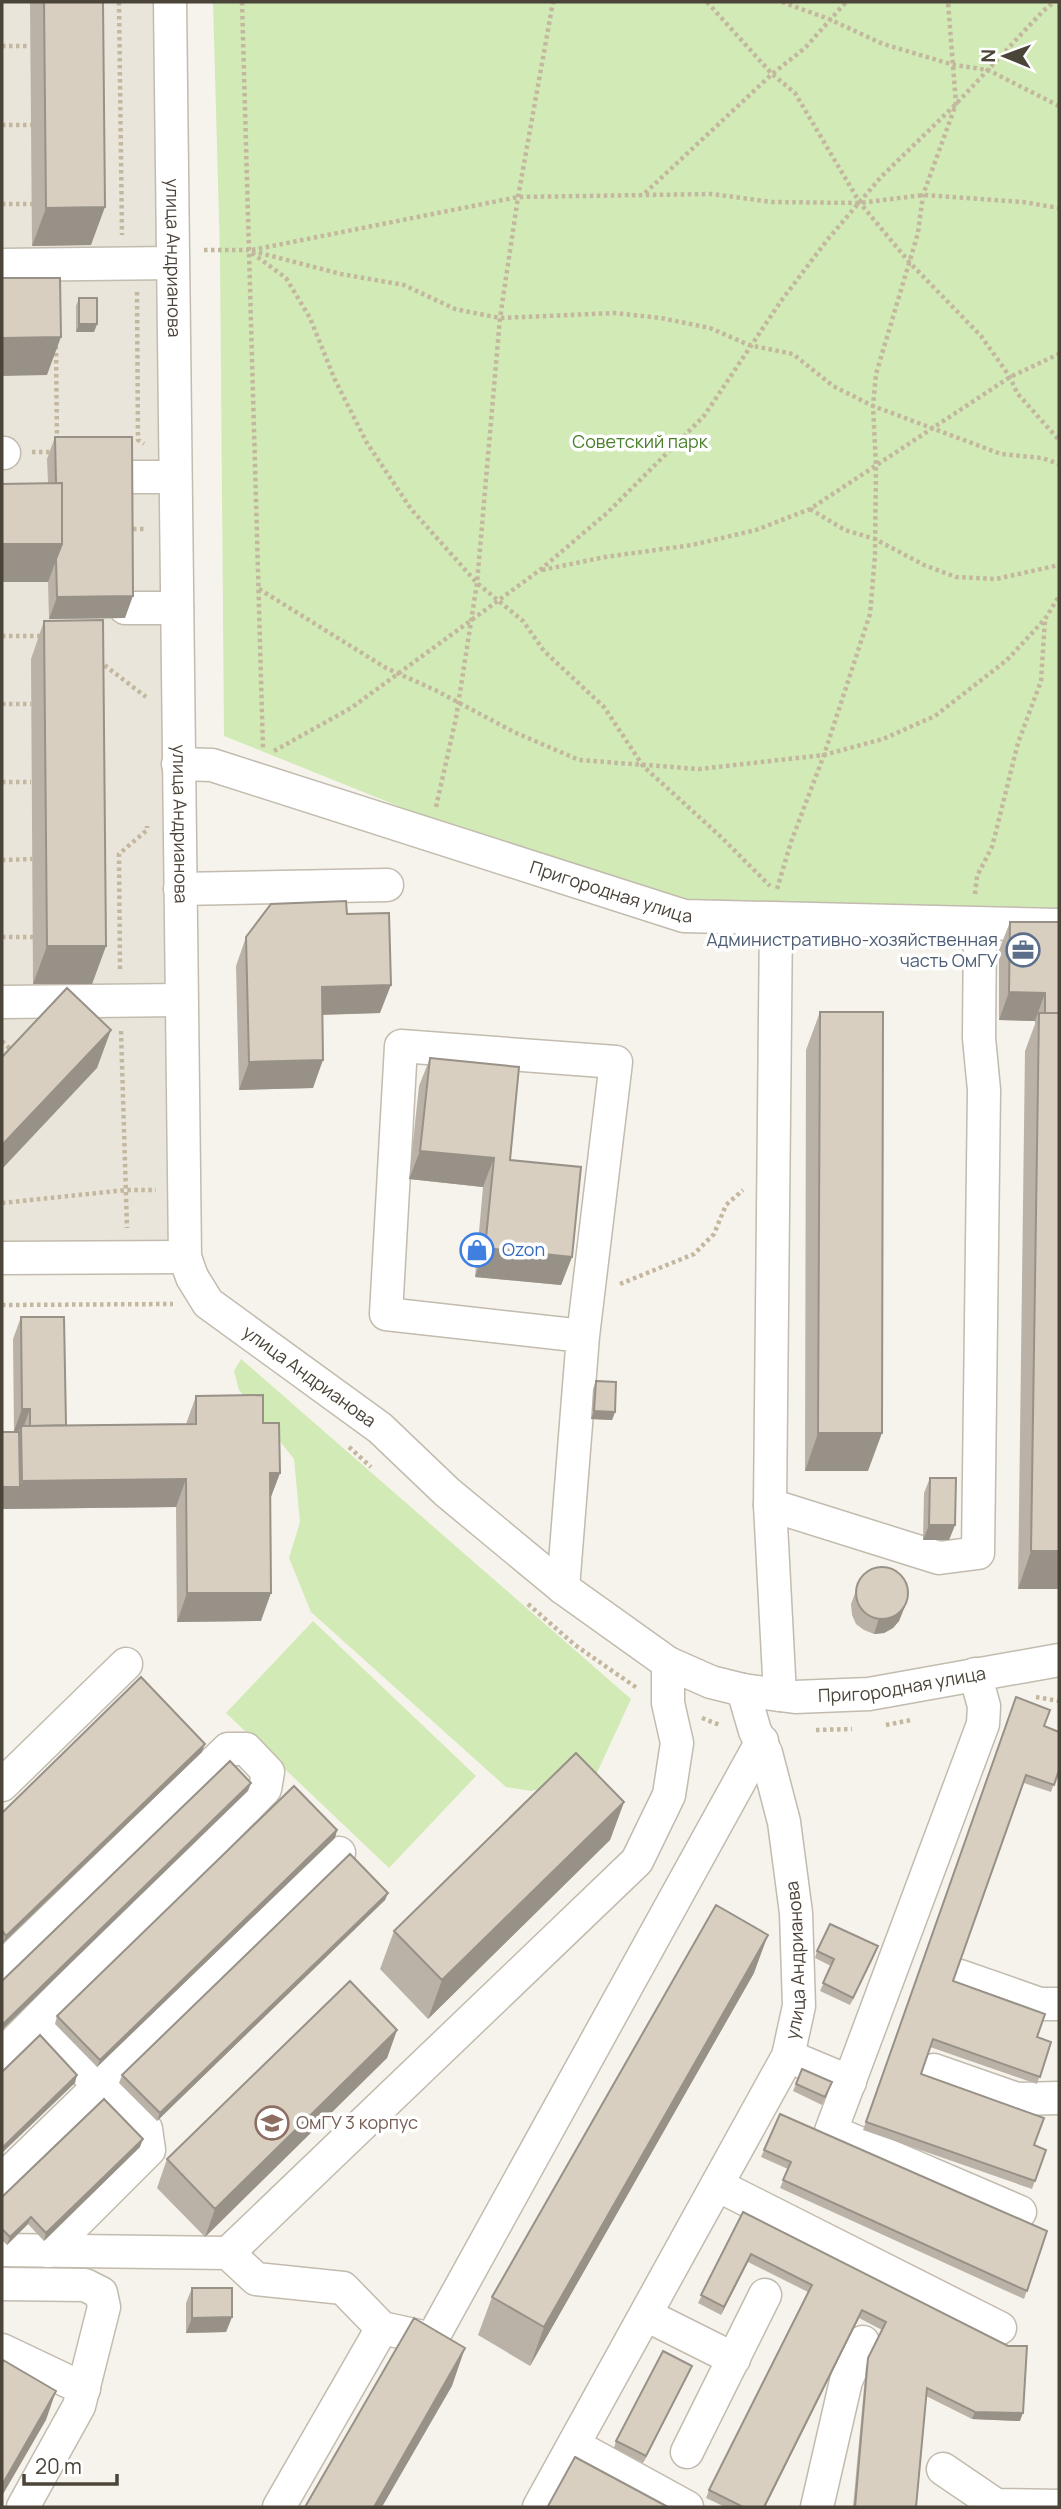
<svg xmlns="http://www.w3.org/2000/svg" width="1061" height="2509" font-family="Manrope,sans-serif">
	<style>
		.residential { fill: #eae5da }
		.green { fill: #d2eab5 }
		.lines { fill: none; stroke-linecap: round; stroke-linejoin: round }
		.minor-casing { stroke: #c2bbae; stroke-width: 35 }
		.path { stroke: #c4b79f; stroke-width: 4.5; stroke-dasharray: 3.5 3.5; stroke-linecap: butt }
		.minor { stroke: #fff; stroke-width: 32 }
		.wall { fill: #bab2a6 }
		.shaded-wall { fill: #979187 }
		.building { fill: #d8cfc1; stroke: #979187; stroke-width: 2 }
		.labels { text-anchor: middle; stroke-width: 7; stroke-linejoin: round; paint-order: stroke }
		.street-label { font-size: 18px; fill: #4b4439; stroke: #fff }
		.park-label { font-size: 18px; fill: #4a7f2a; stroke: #fff }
		.service-label { font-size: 18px; fill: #4e5e75; stroke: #fff; text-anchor: end }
		.shop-label { font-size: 18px; fill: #366cbe; stroke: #fff; text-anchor: start }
		.education-label { font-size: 18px; fill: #785e54; stroke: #fff; text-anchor: start }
	</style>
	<rect width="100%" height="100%" fill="#f6f3ec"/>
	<path class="residential" d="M2,2H156L173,1234L169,1242L2,1249Z"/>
	<path class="green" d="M213,2H1059V913L697,903L433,820L224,736L220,255Z
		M241,1359L631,1699L595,1777L531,1791L506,1787L311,1612L289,1558L300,1522L294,1459L239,1390L234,1371Z
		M313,1621L476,1776L389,1868L226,1713Z"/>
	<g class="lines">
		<defs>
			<g id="minor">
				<path id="s1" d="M170,2L185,1257L192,1277L208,1303L380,1428L447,1492L563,1588L668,1663L711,1682L743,1690L795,1697L869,1694L1059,1660"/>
				<path d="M2,265L172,263"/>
				<path d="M2,453H4"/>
				<path d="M123,477H175"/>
				<path d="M125,608H177"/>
				<path id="s2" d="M178,764L212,765L684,916L1059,925"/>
				<path d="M180,889L387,885"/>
				<path d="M776,920L770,1505L780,1695"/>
				<path d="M2,1002L181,1000"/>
				<path d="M2,1258L185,1257"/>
				<path d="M770,1505L939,1558L978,1553L984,1090L979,1038L980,924"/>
				<path d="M563,1588L583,1336L616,1062L401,1046L386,1314L583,1336"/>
				<path d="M975,1674L984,1706L983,1724L831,2131L1020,2212"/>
				<path d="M2,1785L126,1664"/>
				<path d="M960,1976L1040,2004H1059"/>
				<path d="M34,2023L146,2129L149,2150L48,2251"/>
				<path d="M2,2055L265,1789L268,1772L246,1749H228L5,1965"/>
				<path d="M788,2056L850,2082"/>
				<path d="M934,2070L1017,2099L1059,2098"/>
				<path d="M2,2180L339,1853"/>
				<path d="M717,2185L1000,2328"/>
				<path d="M2,2250L228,2253L256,2279L343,2288L382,2328L432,2339L762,1741"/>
				<path d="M228,2253L637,1861L669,1795L677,1743L668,1703V1663"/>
				<path d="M2,2284L85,2285L101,2293L104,2307L79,2406L23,2507"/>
				<path d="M646,2315L734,2359"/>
				<path d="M2,2350L84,2389"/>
				<path d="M574,2445L687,2507"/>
				<path d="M687,2452L765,2295"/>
				<path d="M943,2469L996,2505L1059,2506"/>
				<path d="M279,2507L382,2328"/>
				<path id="s3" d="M539,2507L788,2056L799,2006L796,1913L784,1822L766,1753L755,1731L743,1690"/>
				<path d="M817,2507L846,2381L863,2342"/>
			</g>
		</defs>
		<use href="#minor" class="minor-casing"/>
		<path class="path" d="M119,2L122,235
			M242,2L263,750
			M707,2L772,74L795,93L860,203L910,263L981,336L1010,377L1017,393L1059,440
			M782,2L829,19L883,44L954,65L988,70L1059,106
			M2,46H30
			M2,125H31
			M645,193L772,74L805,48L846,2
			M2,204H32
			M204,250H248L286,278L310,318L335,380L367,443L411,509L477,583L523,621L544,651L604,707L643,766L720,836L770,886
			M252,250L518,197L712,194L772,202L860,203L923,195L1023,202L1059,208
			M252,251L341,274L404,285L455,309L500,318L615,313L661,318L710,328L749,345L793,354L833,386L873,406L1001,454L1042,458L1059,464
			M137,292L138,440L144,444
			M56,346L57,442
			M32,452H55
			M810,509L845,530L875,539L924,565L956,577L996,579L1059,565
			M126,529H146
			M542,570L605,557L692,545L756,530L810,509L1010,377L1059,354
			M259,589L386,668L435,690L514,732L579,760L699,769L824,755L883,739L935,716L1007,660L1045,619L1059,596
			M2,636H43
			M99,661L146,697
			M2,704H31
			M274,751L351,708L540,570L607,513L704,416L781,301L828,239L881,177L956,104L1043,11L1054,2
			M2,782H31
			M436,807L456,718L477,583L500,318L518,197L553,2
			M2,860L32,859
			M777,889L791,842L824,755L870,614L875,555L876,466L873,406L876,374L918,233L923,195L956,104L948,2
			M975,894L977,876L992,847L1018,743L1041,681L1045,620
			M2,937H33
			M120,969L119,854L147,830V826
			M121,1031L127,1228
			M2,1041L13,1052
			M2,1203L126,1190H156
			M620,1284L694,1254L714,1234L726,1205L743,1190
			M2,1305L173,1304
			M349,1447L371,1467
			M528,1604L575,1645L637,1688
			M1036,1697L1059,1701
			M702,1718L720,1725
			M886,1725L911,1720
			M816,1730L852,1729"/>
		<use href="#minor" class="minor"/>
	</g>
	<path class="wall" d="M30,2H103L91,245L32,246Z
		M79,298L97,324L94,332H76V306Z
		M55,437L125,618L49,619L48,582H2V484L48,483L47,459Z
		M44,621L106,946L92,984H33L31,659Z
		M347,914L380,1013L322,1015L313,1088L239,1090L236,966L246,937Z
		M1010,922H1059V1589H1018L1025,1051L1035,1024V1021L999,1020V950Z
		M820,1012L868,1471H805L806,1050Z
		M430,1058L510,1160L572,1257L561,1285L475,1277L483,1187L409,1179L419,1086Z
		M21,1317L66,1425L186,1424L196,1396L263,1423L280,1473L270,1499L261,1621L177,1622L176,1507L2,1509L19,1431H14L13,1339Z
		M596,1381L615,1412L612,1420L591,1419L593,1389Z
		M930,1478L955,1525L949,1540H923L924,1493Z
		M860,1580L905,1606L899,1621L893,1628L884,1633L874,1634L864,1630L856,1624L852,1615L851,1604Z
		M1016,1697L1044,1726L1059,1770L1051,1792L1024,1783L953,1981L1037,2037L1051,2042L1037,2084L930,2047L921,2074L1034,2145L1046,2150L1032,2189L863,2130Z
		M202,1752L3,1943L2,1941V1813Z
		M624,1802L610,1840L428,2019L380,1969L394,1931Z
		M337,1830L335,1838L97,2067L55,2024L57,2016Z
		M388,1893L385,1900L157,2121L119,2083L122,2075Z
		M878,1946L850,2005L820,1991L831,1966L815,1958L817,1951Z
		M754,1973L530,2366L478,2335L492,2297Z
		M397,2030L387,2058L205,2237L157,2188L167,2159Z
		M802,2069L832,2082L822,2105L793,2091Z
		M140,2147L44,2241L28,2224L7,2245L2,2240V2197Z
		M764,2150L1047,2231L1024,2299L780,2188L788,2169L761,2157Z
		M743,2212L1020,2421L972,2419L926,2396L916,2507H853L866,2366L882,2330L859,2318L765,2507H725L706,2498L709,2490L808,2292L748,2262L721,2315L698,2303Z
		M192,2288L232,2317L226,2332L186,2333V2303Z
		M689,2373L643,2463L614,2448L616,2441Z"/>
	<path class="shaded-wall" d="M105,207L91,245L32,246L46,208Z
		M79,324H97L94,332H76Z
		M61,337L47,375L2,376V338Z
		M2,544H62L48,582H2Z
		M133,596L125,618L49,619L57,597Z
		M47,946H106L92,984H33Z
		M391,985L380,1013L311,1015L322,987Z
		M1009,992L1045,993L1035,1021L999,1020Z
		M111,1030L97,1068L2,1169V1145Z
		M323,1060L313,1088L239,1090L249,1062Z
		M420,1151L494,1158L483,1187L409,1179Z
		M485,1248L572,1257L561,1285L475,1277Z
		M22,1409H30L22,1431L21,1426L19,1431H14Z
		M594,1411L615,1412L612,1420L591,1419Z
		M818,1433H882L868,1471H805Z
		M270,1473H280L269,1502Z
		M186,1479L176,1507L2,1509V1487H20L22,1481Z
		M929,1525H955L949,1540H923Z
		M1031,1551H1059V1589H1018Z
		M187,1593H271L261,1621L177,1622Z
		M905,1606L899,1621L893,1628L884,1633L874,1634L879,1618Z
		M205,1744L202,1752L3,1943L6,1936Z
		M251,1783L248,1791L2,2030V2025Z
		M624,1802L610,1840L428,2019L442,1980Z
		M337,1830L335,1838L97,2067L100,2060Z
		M388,1893L385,1900L157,2121L160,2113Z
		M768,1935L754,1973L530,2366L544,2327Z
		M878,1946L875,1954L850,2005L853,1998Z
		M397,2030L387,2058L205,2237L215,2209Z
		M77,2075L75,2083L2,2153V2148Z
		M143,2139L140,2147L44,2241L46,2233Z
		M31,2217L28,2224L7,2245L10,2237Z
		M751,2254L748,2262L721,2315L724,2307Z
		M862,2310L859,2318L765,2507H764Z
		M232,2317L226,2332L186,2333L192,2318Z
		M465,2348L452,2386L382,2507H374Z
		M692,2366L689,2373L643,2463L646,2456Z
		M56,2391L46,2420L2,2496V2485Z
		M975,2412L1023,2413L1020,2421L972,2419Z"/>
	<path class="building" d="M44,2H103L105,207L46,208Z
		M2,278H60L61,337L2,338Z
		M79,298H97V324H79Z
		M55,437H132L133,596L57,597L56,559L62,544V483H56Z
		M62,483V544H2V484Z
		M103,620L106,946H47L44,621Z
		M346,901L347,914L389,913L391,985L322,987L323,1060L249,1062L246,937L271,904Z
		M1010,922H1059V1013H1045V993L1009,992Z
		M67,988L111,1030L2,1145V1057Z
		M820,1012H883L882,1433H818Z
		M1039,1013H1059V1551H1031Z
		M430,1058L519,1067L510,1160L581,1167L572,1257L485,1248L494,1158L420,1151Z
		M21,1317H64L66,1425L30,1426V1409H22Z
		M596,1381L616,1382L615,1412L594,1411Z
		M263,1395V1423H279L280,1473H270L271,1593H187L186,1479L22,1481L21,1426L196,1424V1396Z
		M2,1432H19L20,1487H2Z
		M930,1478H956L955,1525H929Z
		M856 1593a26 26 0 1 1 52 0a26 26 0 1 1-52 0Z
		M141,1677L205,1744L6,1936L2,1930V1813Z
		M1016,1697L1050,1710L1044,1726L1059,1732V1770L1054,1785L1026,1775L953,1981L1045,2014L1037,2037L1051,2042L1040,2077L933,2039L921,2074L1044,2118L1034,2145L1046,2150L1035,2181L866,2122Z
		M576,1753L624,1802L442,1980L394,1931Z
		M230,1761L251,1783L2,2025V1981Z
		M294,1786L337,1830L100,2060L57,2016Z
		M350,1854L388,1893L160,2113L122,2075Z
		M716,1905L768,1935L544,2327L492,2297Z
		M830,1924L878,1946L853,1998L823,1983L834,1959L817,1951Z
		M350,1981L397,2030L215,2209L167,2159Z
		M40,2035L77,2075L2,2148V2072Z
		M802,2069L832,2082L825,2097L796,2084Z
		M104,2099L143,2139L46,2233L31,2217L10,2237L2,2229V2197Z
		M780,2114L1047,2231L1027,2291L783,2180L791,2162L764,2150Z
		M743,2212L1008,2346H1027L1023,2413L975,2412L927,2388L916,2507H855L868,2358L886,2322L862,2310L764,2507H743L709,2490L812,2285L751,2254L724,2307L701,2295Z
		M192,2288H232V2317L192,2318Z
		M414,2318L465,2348L374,2507H305Z
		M663,2351L692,2366L646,2456L616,2441Z
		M3,2360L56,2391L2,2485V2363Z
		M575,2457L668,2507H550L548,2506Z"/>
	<defs>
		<symbol id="office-ring" viewBox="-11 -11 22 22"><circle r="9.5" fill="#fff" stroke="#5c6f8a" stroke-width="1.5"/><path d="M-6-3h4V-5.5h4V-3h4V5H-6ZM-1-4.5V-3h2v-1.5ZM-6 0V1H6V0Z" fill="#5c6f8a"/></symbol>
		<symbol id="shop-ring" viewBox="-11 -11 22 22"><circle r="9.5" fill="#fff" stroke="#3f7fe0" stroke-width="1.5"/><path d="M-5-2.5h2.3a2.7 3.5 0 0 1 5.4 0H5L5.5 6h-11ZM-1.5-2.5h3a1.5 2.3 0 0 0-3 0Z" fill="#3f7fe0"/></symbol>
		<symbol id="university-ring" viewBox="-11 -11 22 22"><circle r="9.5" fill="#fff" stroke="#8d6e63" stroke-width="1.5"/><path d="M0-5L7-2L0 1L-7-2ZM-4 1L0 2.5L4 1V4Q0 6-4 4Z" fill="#8d6e63"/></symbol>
	</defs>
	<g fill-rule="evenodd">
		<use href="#office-ring" x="1004" y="931" width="38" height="38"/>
		<use href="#shop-ring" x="458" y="1231" width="38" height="38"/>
		<use href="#university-ring" x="253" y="2104" width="38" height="38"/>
	</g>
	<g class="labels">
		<g class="street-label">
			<text dy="6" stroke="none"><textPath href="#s1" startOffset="256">улица Андрианова</textPath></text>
			<text dy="6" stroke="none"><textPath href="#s1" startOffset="822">улица Андрианова</textPath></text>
			<text dy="6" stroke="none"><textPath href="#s2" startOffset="453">Пригородная улица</textPath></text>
			<text dy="6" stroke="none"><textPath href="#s1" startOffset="1432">улица Андрианова</textPath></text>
			<text dy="6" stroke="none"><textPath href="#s1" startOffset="2132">Пригородная улица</textPath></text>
			<text dy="6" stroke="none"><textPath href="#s3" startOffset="612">улица Андрианова</textPath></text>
		</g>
		<g class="park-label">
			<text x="640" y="448">Советский парк</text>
		</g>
		<g class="service-label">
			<text x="998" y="946">Административно-хозяйственная<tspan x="998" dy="21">часть ОмГУ</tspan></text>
		</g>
		<g class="shop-label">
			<text x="502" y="1256">Ozon</text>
		</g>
		<g class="education-label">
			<text x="296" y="2129">ОмГУ 3 корпус</text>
		</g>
	</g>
	<rect width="1061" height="2509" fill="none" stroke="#4b4439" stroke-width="7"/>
	<g transform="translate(1005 56) rotate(271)" stroke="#ffffff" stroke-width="5" paint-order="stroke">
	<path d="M0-5L12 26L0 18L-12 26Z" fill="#4b4439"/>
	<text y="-10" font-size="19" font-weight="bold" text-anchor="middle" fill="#4b4439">N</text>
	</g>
	<path d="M24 2474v10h93v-10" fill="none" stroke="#4b4439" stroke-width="3.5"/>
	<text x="35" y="2474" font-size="21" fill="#4b4439" stroke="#ffffff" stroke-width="5" paint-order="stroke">20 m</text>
</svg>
